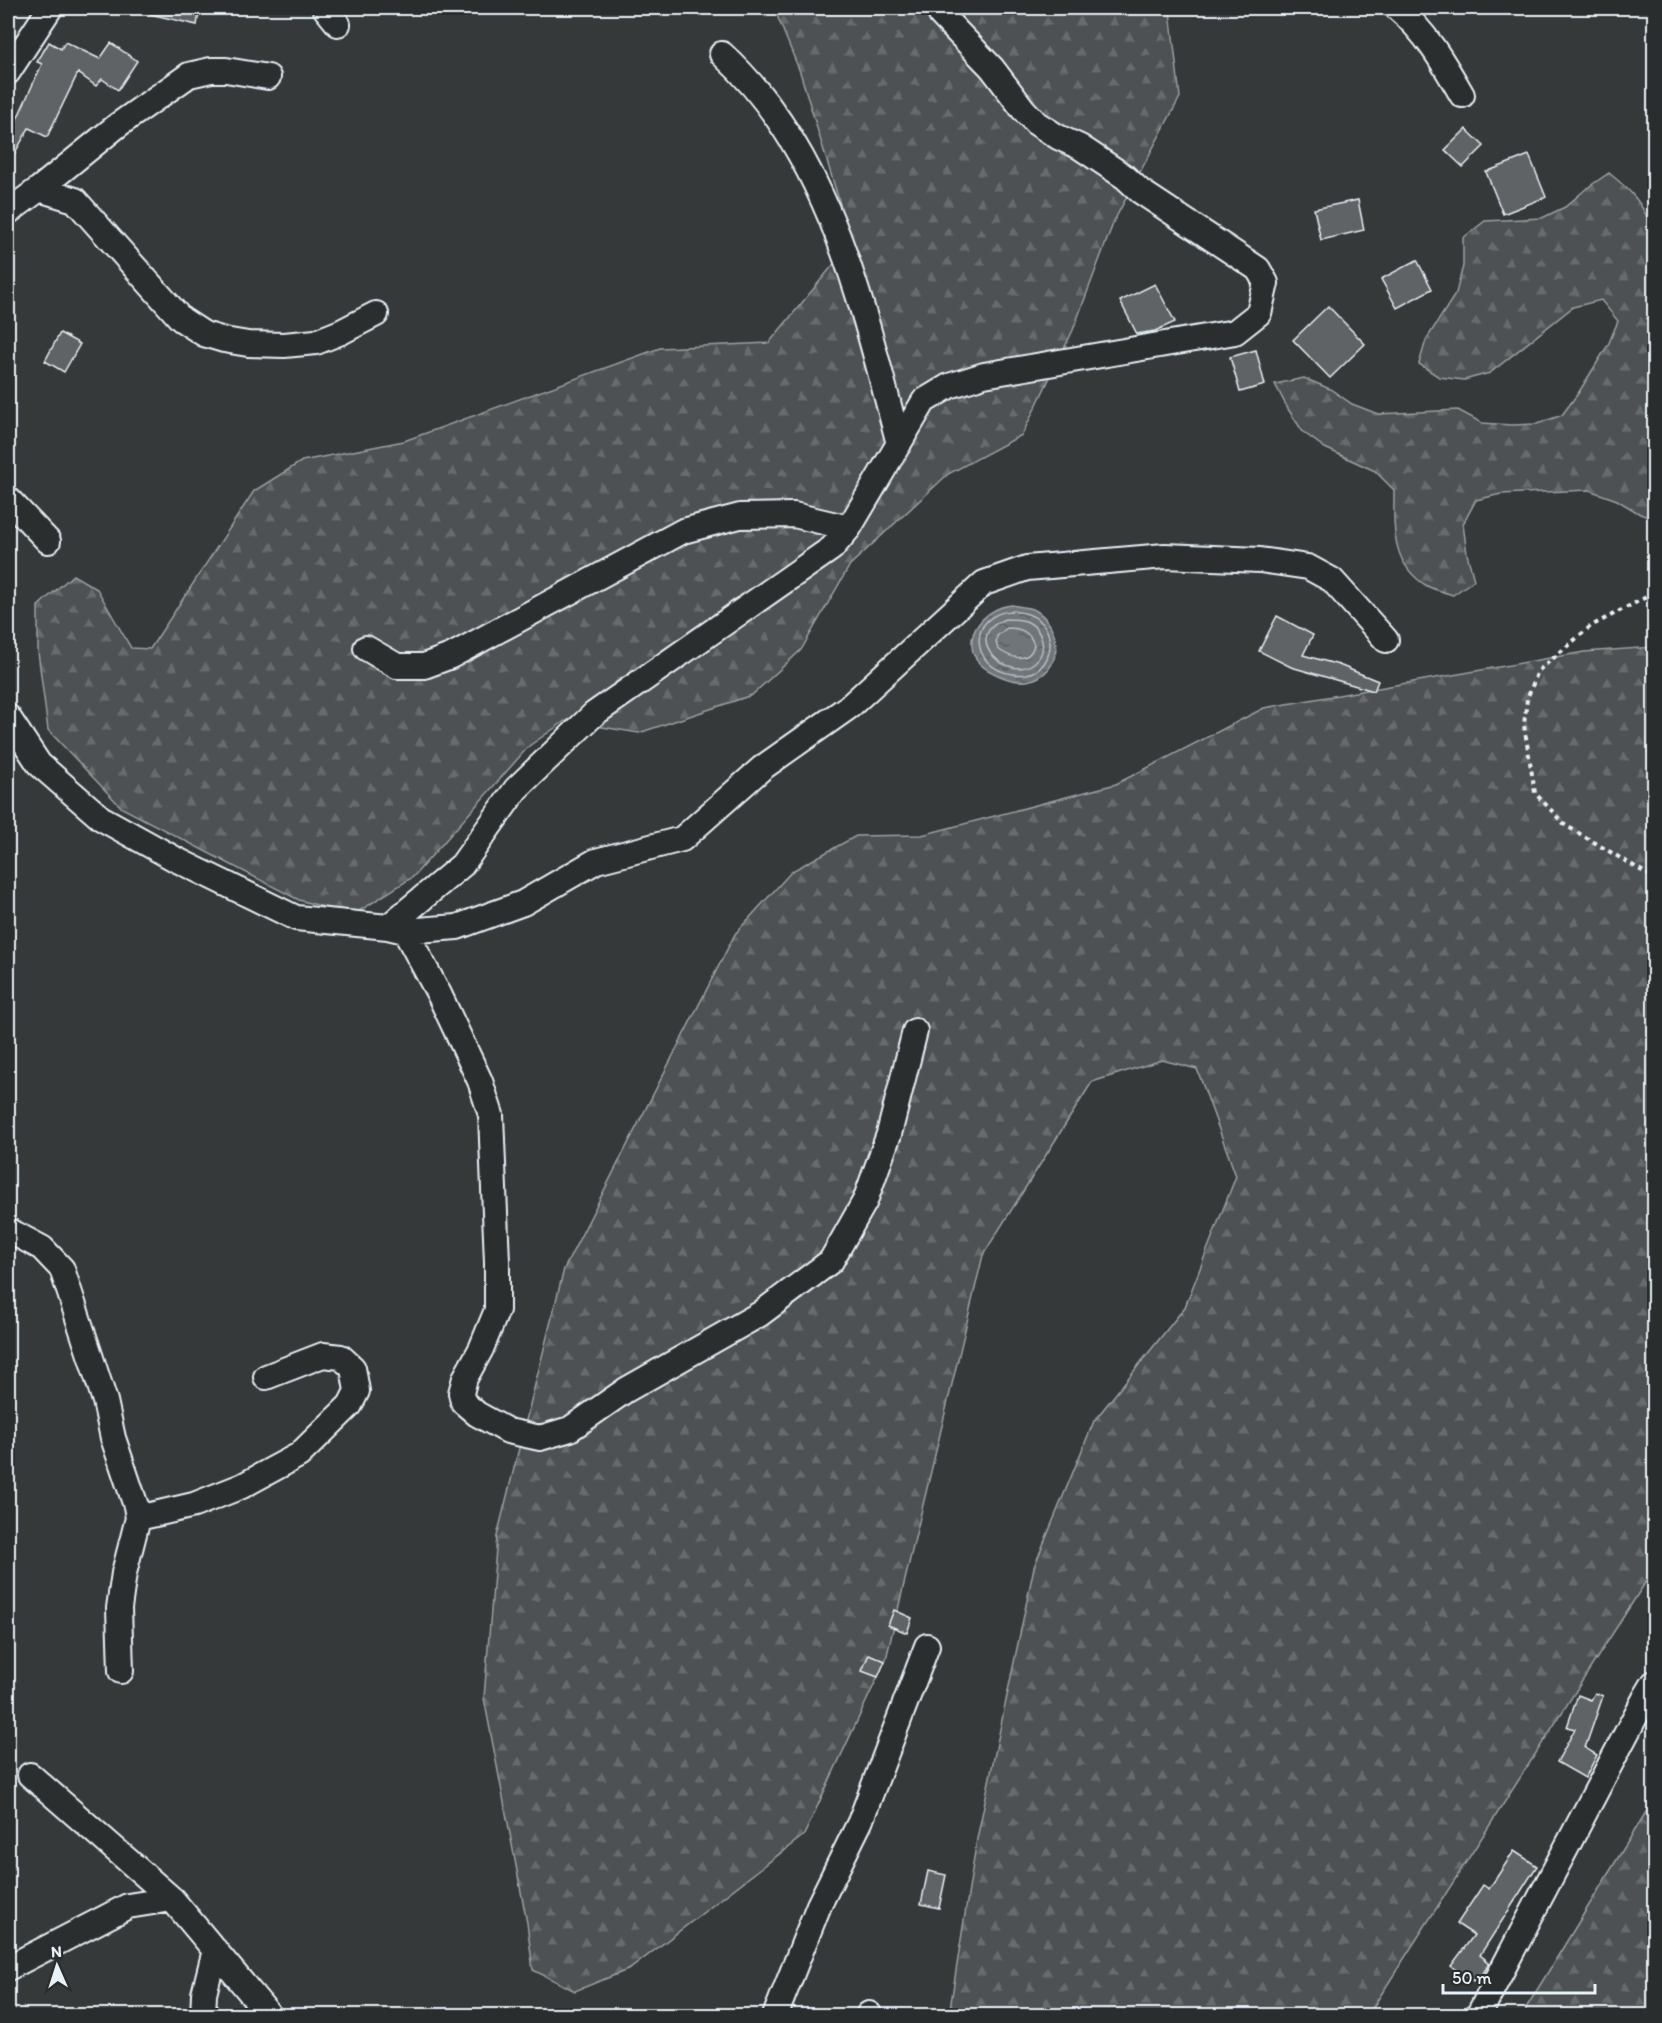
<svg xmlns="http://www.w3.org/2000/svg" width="1662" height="2023" font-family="Itim,sans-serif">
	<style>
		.forest { fill: url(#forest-firs); stroke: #9aa1a5; stroke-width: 1.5 }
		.water { fill: url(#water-ripples); stroke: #a0a7ac; stroke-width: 1.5 }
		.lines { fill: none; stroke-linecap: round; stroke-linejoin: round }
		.shore { stroke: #b8bfc5; stroke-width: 1.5 }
		.building { fill: #5f6365; stroke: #e8f1f8; stroke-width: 1.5 }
		.minor-casing { stroke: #e8f1f8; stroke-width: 28 }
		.path { stroke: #e8f1f8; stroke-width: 4; stroke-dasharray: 4.5 4.5; stroke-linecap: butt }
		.minor { stroke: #2a2d2e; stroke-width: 24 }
	</style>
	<defs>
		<pattern id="forest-firs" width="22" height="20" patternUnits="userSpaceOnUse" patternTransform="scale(1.5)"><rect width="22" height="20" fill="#4d5152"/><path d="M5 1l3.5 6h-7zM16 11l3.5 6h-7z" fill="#676a6c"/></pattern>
		<pattern id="water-ripples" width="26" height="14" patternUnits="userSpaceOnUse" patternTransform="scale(1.5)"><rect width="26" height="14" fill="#707579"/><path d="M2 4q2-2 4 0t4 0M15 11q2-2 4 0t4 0" fill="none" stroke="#5b5e62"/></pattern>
	</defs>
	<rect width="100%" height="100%" fill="#35393a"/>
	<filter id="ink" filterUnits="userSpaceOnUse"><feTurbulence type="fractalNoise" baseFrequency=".0167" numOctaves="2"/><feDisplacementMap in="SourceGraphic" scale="12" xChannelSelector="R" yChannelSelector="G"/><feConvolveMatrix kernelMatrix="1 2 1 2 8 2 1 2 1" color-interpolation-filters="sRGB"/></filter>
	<g filter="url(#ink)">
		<path class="forest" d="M774,8H1167L1170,11L1180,97L1114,221L1073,330L1022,435L948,474L850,565L801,650L752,695L639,733L565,721L529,746L413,877L353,915L299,900L122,808L48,730L38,652V606L73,575L97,589L131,648L150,649L254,491L302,461L404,441L660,348L769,343L838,259L841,207L800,72Z
			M1609,173C1633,192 1642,203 1654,232V519L1640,514L1617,500L1589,490L1501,494L1476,500L1463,524L1467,554L1474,580L1453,595C1445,592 1434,590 1427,586C1390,564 1394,526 1394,490L1375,471L1325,448L1303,432L1288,409L1275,384L1304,378L1330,389L1352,404L1378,414L1458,410L1482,423L1511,425L1537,424L1562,415L1579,392L1608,345L1618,321L1601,300L1573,307L1490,373L1464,380L1439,377L1419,364L1426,340L1456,293L1463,266V238L1485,221L1542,218L1565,207L1587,188Z
			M1654,647V1569L1368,2015H949L977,1839L1034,1567L1094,1421L1185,1307L1236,1176L1197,1069L1162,1060L1092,1082L983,1255L886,1659L804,1835L630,1969L575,1991L533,1970L527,1923L484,1698L497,1536L564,1269L735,934L792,871L856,836L922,835L1116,784L1264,708L1584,652Z
			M1654,1799V2015H1526V2008Z"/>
		<path class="water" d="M1012,605C1019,607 1028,607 1035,610C1064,627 1064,675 1027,681C1018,682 1007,679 1000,676C993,673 986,670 980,664C958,639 984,607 1012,605Z"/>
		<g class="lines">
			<path class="shore" d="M1012,611C1018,612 1025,612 1030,615C1054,624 1057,657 1036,671C1028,675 1022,675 1013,674C968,668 968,613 1012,611Z
				M1005,619C1012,619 1022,619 1028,622C1043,630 1048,651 1035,662C1010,684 958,638 1005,619Z
				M1007,628C1021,628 1030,632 1034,645C1029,664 1010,658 998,649L996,642L997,636Z"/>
		</g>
		<path class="building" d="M151,8H200L197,25L150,14Z
			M49,42L61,49L65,42L100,59L111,43L137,61L118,90L102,79L96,86L78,73L47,137L29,128L12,158L8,156V139L42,64L37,62Z
			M1466,129L1484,146L1463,167L1445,150Z
			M1529,155L1546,197L1503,214L1486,172Z
			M1358,200L1364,230L1321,240L1314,209Z
			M1417,260L1432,289L1397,308L1381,279Z
			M1155,284L1175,322L1155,331L1137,334L1120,301Z
			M1328,306L1365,344L1330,378L1293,340Z
			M60,333L80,344L64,372L45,361Z
			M1256,350L1265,385L1240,392L1230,357Z
			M1277,616L1313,635L1303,655L1339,665L1378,681L1374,691L1291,667L1259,651Z
			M894,1610L912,1618L907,1633L888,1625Z
			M869,1654L885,1661L878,1677L862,1671Z
			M1595,1693L1603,1696L1585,1748L1597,1755L1585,1778L1557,1762L1575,1729L1567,1727L1578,1695L1591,1700Z
			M1514,1851L1537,1866L1480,1955L1490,1963L1481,1976L1478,1974L1473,1981L1451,1966L1474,1935L1457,1924L1483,1885L1489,1889Z
			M928,1871L946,1875L939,1908L921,1904Z"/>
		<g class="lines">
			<defs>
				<path id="minor" d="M325,8L338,24
					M1397,8C1426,32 1443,62 1462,95
					M722,54C830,152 863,309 899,444
					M8,72L50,8
					M39,189L118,125L189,75L211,70H226L268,77
					M8,212L39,189L75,200L181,319L204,334L224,340L248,344L284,345L316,342L341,332L376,314
					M8,499L48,541
					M366,648L397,666H424L451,656L683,531L740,516L794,515L849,528
					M8,717L39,764L101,818L175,859L296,918L388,927L405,931L457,927L523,903L596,861L682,839L762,768L850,706L984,583L1027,568L1165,556L1260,560L1308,567L1332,580L1386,640
					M388,927L462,865L516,789L594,714L832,548L849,528L924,401L949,386L984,375L1235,332L1259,313L1266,283L1258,269L1140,191L1125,177L1080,147L1058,137L1036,123L1023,109L992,68L941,15
					M405,931L439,994L480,1081L491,1115L497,1262V1310L481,1349L465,1378L461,1393L463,1402L477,1414L508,1431L540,1438L570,1429L626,1390L760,1314L831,1261L865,1201L889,1134L915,1031
					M8,1230L42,1248L62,1269L105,1401L113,1438L136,1506L138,1518L124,1573L119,1608L121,1671
					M138,1518L194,1505L242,1486L299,1455L350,1405L357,1391L353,1368L341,1357L323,1355L266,1377
					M30,1775L172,1899L270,2016
					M8,1968L128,1906L172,1899
					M203,2016L204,1994L215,1950
					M775,2016L819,1905L860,1822L927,1646
					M869,2016V2014
					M1478,2016L1645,1698L1654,1683"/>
			</defs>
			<use href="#minor" class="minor-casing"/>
			<path class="path" d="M1654,593L1591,626L1538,671L1527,699L1524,725L1535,793L1565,825L1654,878"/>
			<use href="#minor" class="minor"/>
		</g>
	</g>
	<rect width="1662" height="2023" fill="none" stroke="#2a2d2e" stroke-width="30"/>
	<rect x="15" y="15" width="1632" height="1993" fill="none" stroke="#e8f1f8" stroke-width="2" filter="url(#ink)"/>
	<g transform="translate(57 1966) rotate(357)" stroke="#2a2d2e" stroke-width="4.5" paint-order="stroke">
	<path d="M0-4.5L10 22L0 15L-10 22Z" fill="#e8f1f8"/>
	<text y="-9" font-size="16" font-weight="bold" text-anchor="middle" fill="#e8f1f8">N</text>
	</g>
	<path d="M1443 1984v9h152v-9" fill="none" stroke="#e8f1f8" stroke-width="3"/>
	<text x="1452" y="1984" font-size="18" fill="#e8f1f8" stroke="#2a2d2e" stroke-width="4.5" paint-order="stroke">50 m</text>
</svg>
